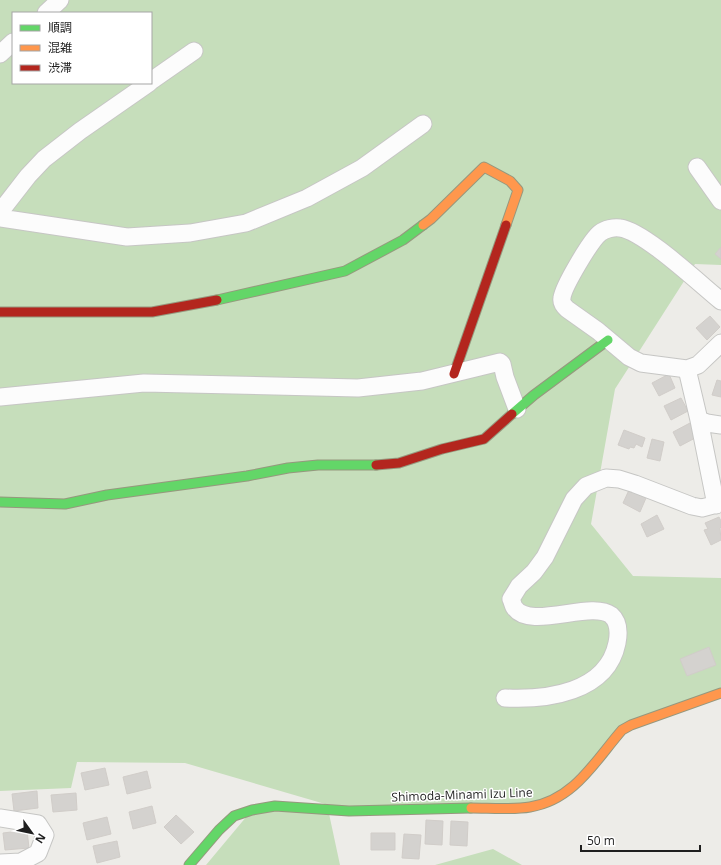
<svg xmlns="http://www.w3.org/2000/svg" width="721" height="865" font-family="'Open Sans','Noto Sans JP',sans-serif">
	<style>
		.forest { fill: #c6debb; fill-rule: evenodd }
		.building { fill: #d4d2cf; stroke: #d1cdc9 }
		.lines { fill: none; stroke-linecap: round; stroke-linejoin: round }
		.street-casing { stroke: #c6c6c4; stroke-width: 19 }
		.fast-casing { stroke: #96987e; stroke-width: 11 }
		.slow-casing { stroke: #96987e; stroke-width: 11 }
		.jam-casing { stroke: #96987e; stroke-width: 11 }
		.street { stroke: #fcfcfc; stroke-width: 17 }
		.fast { stroke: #63d668; stroke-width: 9 }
		.slow { stroke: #ff974d; stroke-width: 9 }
		.jam { stroke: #b3261e; stroke-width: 9 }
		.labels { text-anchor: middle; stroke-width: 3; stroke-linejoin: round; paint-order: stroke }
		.street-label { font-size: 12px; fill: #1f1f1f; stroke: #fff }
	</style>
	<rect width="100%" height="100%" fill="#edece8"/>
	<path class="forest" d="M0,0H721V265L695,264L615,389L591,524L633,576L721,578V688L622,730L550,802L349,811L185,763L77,762L71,788L0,791ZM13,13H151V83H13Z
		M328,809L340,865H206L252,810Z
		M493,849L522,865H435Z"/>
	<path class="building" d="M721,247V259L715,254Z
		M710,316L720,327L707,340L696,328Z
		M669,374L675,388L659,396L652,383Z
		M717,380L721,381V397L712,395Z
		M681,398L688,411L671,420L664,406Z
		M690,423L697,437L680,446L673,432Z
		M624,430L645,438L642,447L636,444L634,448L630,447L629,449L618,445Z
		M652,439L664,442L660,461L647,458Z
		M629,490L646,498L640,512L623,503Z
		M657,515L664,529L647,537L641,524Z
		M719,517L721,521V527L720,528L721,540L711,545L704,530L708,529L705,523Z
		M709,647L716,665L687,676L680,659Z
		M105,768L109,785L85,790L81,773Z
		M147,771L151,788L127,794L123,777Z
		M37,791L38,808L14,811L12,794Z
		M76,793L77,810L53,812L51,795Z
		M152,806L156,823L133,829L129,812Z
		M176,815L194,832L181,844L164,827Z
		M107,817L111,834L87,840L83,823Z
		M426,820L443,821L442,845L425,844Z
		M451,821L468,822L467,846L450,845Z
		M27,830L29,848L5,850L3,833Z
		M371,833H395V850H371Z
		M404,834L421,835L419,859L402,858Z
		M117,841L120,857L97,863L93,846Z"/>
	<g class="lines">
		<defs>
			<path id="street" d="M46,13L60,0
				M0,54L13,42
				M151,81L194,51
				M697,167L721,201
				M0,212L28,176L44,159L80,131L149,83
				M0,218L127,237L190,233L246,223L307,198L362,168L423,124
				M721,301C700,284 644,231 620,228C614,227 605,229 600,233C591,240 563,287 562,298C561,303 564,306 567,309L598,331L629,357L641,363L687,369L698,365L721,343
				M687,369L699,420L707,423L721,425
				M0,397L144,383L358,388L422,381L500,362L502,364L505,377L517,409
				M699,420L716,505
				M505,698C546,700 607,693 617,643C619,633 619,622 611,615C591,600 529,631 514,607C513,605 512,601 511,599L519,586L534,572L545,557L574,499L586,486L606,478L619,479L635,484L692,506L702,508L721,503
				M0,818L38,824L45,835L38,853L21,862L0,863"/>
			<path id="fast" d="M217,300L345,271L403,240L423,225
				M512,414L534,395L608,340
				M0,502L65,504L107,495L247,476L288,468L318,465H376
				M189,865L219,830L234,816L252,810L275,806L349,811L471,808"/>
			<path id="slow" d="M423,225L431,219L484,167L510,181L518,190L506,225
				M471,808C489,808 513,810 530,807C574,800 595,761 622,730L631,725L721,693"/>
			<path id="jam" d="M0,312H152L217,300
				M454,374L506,225
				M376,465L399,463L442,449L484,439L512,414"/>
		</defs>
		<use href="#street" class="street-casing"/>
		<use href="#fast" class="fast-casing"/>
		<use href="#slow" class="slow-casing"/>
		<use href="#jam" class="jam-casing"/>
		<use href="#street" class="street"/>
		<use href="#fast" class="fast"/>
		<use href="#slow" class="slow"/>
		<use href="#jam" class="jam"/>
	</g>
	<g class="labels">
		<g class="street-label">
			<text transform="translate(462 795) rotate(-2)" y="4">Shimoda-Minami Izu Line</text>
		</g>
	</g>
	<rect x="12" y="12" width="140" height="72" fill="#ffffff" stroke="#a5a5a5"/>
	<rect x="20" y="25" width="20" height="6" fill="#63d668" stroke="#a5a5a5"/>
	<text x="48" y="32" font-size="12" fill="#1f1f1f">順調</text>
	<rect x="20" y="45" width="20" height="6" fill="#ff974d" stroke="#a5a5a5"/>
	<text x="48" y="52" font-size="12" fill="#1f1f1f">混雑</text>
	<rect x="20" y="65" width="20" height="6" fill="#b3261e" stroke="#a5a5a5"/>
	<text x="48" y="72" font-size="12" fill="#1f1f1f">渋滞</text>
	<g transform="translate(32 833) rotate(123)" stroke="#ffffff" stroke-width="3" paint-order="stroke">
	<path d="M0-3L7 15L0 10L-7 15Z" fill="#1f1f1f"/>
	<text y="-6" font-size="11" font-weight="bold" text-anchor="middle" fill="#1f1f1f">N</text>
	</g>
	<path d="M581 845v6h119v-6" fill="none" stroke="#1f1f1f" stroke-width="2"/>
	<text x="587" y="845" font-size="12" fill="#1f1f1f" stroke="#ffffff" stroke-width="3" paint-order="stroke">50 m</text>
</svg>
